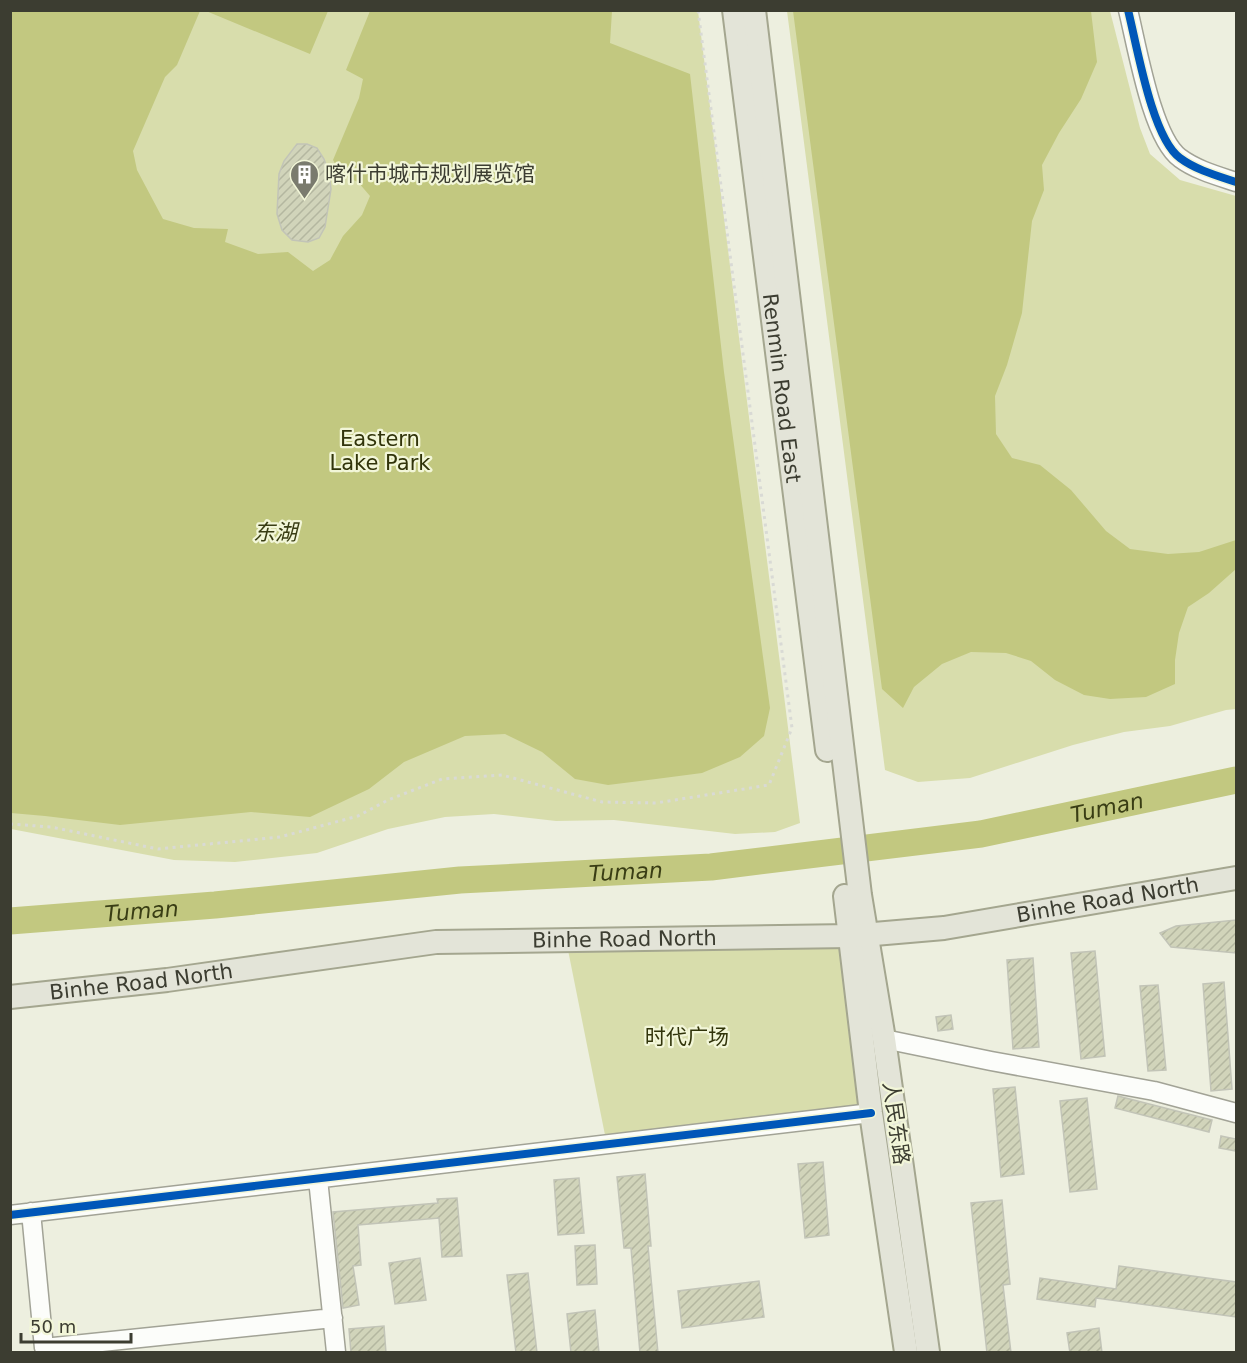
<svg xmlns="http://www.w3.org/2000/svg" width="1247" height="1363" font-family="'DejaVu Sans','Noto Sans SC',sans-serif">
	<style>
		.green { fill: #d8ddac }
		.water { fill: #c2c880 }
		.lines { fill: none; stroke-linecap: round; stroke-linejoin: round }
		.river { stroke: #c2c880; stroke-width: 27 }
		.building { fill: url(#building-hatch); stroke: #c2c4b7; stroke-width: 1.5 }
		.minor-casing { stroke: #a2a396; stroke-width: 21 }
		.major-casing { stroke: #a4a68f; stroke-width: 26 }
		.path { stroke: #d9dad5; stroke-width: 3; stroke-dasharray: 3 4.5; stroke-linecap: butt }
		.minor { stroke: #fcfdfa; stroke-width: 18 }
		.major { stroke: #e3e4d8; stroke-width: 22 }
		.cycleway-casing { stroke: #f2f6d8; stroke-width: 11 }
		.cycleway { stroke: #0057b8; stroke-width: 8 }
		.labels { text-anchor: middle; stroke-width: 4.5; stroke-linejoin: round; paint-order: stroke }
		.poi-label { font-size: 21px; fill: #3c3d31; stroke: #f2f6d8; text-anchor: start }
		.street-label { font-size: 21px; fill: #3c3d31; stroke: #f2f6d8 }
		.park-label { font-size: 21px; fill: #31340a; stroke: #f2f6d8 }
		.water-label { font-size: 22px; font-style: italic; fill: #393d14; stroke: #f2f6d8 }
	</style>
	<defs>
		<pattern id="building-hatch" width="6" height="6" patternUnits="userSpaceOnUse" patternTransform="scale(1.5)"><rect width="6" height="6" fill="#d1d4ba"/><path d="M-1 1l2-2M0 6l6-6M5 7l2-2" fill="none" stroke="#b4b7a0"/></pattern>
	</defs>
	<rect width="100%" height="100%" fill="#edefdf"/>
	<path class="green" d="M10,11H698L800,823L775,832L735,834L614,820L556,821L494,814L445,817L388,829L317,853L235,862L174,860L11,829Z
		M787,11H1110L1140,128L1150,154L1180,180L1236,196V709L1226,710L1170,726L1124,732L1073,745L970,778L918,782L885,770Z
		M851,936L871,1113L607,1145L566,940Z"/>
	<path class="water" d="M10,11H200L177,65L165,77L133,151L137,170L163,219L194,228L228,229L225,242L258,254L288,252L313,271L330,260L343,236L362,215L370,196L358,182L342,175L333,160L359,98L363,79L346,70L370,11H612L610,43L690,74L724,372L770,708L764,736L740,757L702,773L656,779L608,785L575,779L542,752L505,734L465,736L404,762L369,789L310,817L251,812L120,825L45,816L11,813Z
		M206,11H328L310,54Z
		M793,11H1091L1097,62L1081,99L1059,133L1042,165L1044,190L1032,221L1022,313L1007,365L995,396L996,434L1012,458L1040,465L1071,490L1106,531L1130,549L1168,554L1199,552L1236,540V569L1209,593L1188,607L1179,633L1175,660V684L1146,697L1110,699L1084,695L1055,680L1031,661L1006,653L971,652L942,664L914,687L903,708L882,689Z"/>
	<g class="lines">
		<path class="river" id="s1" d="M10,921L215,905L460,880L711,867L981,834L1236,780"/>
	</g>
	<path class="building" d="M297,144H307L317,148L324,159L329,173L331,189L325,227L319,238L308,242L292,240L282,230L277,214L279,174L284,161Z
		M1236,920V953L1171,947L1160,933L1176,926Z
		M1095,951L1105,1056L1081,1059L1071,953Z
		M1033,958L1039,1047L1013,1049L1007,960Z
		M1224,982L1232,1089L1211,1091L1203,984Z
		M1158,985L1166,1070L1148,1071L1140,986Z
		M951,1015L953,1029L938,1031L936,1017Z
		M1015,1087L1024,1174L1001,1177L993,1089Z
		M1118,1096L1212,1120L1209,1132L1115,1108Z
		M1087,1098L1097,1189L1070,1192L1060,1101Z
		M1221,1136L1236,1139V1151L1219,1148Z
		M823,1162L829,1235L805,1238L798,1164Z
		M645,1174L651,1246H648L658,1353H640L631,1248H624L617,1177Z
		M579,1178L584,1233L558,1235L554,1180Z
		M457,1198L462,1256L442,1257L439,1218L358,1225L361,1265L353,1266L359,1305L343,1308L333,1212L438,1203L437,1199Z
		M1002,1200L1010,1284L1003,1285L1011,1353H987L971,1203Z
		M595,1245L597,1284L577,1285L575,1246Z
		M420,1258L426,1300L395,1304L389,1263Z
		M1119,1266L1236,1282V1317L1096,1298L1095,1307L1037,1299L1040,1278L1116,1289Z
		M528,1273L537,1353H516L507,1275Z
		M759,1281L764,1317L682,1328L678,1291Z
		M595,1310L599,1353H571L567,1314Z
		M384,1326L386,1353H351L349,1329Z
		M1099,1328L1102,1353H1070L1067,1333Z"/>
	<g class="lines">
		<defs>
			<path id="minor" d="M1128,10C1137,46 1152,138 1180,158C1196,170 1218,176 1236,182
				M884,1039L991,1061L1154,1091L1236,1113
				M318,1179L336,1352
				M31,1212L44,1348L333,1318
				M10,1215L871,1113"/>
			<g id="major">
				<path id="s2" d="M734,10L827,750"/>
				<path d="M754,10L860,895L884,1039L928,1352"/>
				<path d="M845,896L871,1113L906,1352"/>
				<path id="s3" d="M10,997L167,980L436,942L851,936L944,928L1236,878"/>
			</g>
		</defs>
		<use href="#minor" class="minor-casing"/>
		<use href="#major" class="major-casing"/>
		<path class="path" d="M10,824L51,827L158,849L280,837L358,816L388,800L442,779L502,775L602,802L656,803L769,785L792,728L698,10"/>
		<use href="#minor" class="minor"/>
		<use href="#major" class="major"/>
		<defs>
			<path id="cycleway" d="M1128,10C1137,46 1152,138 1180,158C1196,170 1218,176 1236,182
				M10,1215L871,1113"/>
		</defs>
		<use href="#cycleway" class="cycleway-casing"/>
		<use href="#cycleway" class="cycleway"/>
	</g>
	<defs>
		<symbol id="building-pin" viewBox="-11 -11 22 30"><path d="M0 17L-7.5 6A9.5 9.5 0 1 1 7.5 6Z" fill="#7a7b6e" stroke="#f2f6d8"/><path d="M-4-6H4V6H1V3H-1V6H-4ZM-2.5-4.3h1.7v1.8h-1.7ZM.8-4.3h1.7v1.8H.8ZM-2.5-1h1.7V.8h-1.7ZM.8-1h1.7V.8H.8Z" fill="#fff"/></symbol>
	</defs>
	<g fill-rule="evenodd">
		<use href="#building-pin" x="288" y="158" width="33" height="45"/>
	</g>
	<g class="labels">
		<g class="poi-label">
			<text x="325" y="181">喀什市城市规划展览馆</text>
		</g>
		<g class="street-label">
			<text dy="7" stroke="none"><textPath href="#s2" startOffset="381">Renmin Road East</textPath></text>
			<text dy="7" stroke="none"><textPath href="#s3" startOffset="1104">Binhe Road North</textPath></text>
			<text dy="7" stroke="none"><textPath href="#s3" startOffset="618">Binhe Road North</textPath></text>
			<text dy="7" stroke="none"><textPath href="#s3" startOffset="132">Binhe Road North</textPath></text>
			<text transform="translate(896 1123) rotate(82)" y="7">人民东路</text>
		</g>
		<g class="park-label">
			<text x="380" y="446">Eastern<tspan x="380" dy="24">Lake Park</tspan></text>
			<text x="687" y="1044">时代广场</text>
		</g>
		<g class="water-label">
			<text x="275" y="540">东湖</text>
			<text dy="8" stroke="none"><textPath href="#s1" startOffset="1104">Tuman</textPath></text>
			<text dy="8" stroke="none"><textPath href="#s1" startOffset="618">Tuman</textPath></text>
			<text dy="8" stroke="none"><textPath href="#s1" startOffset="132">Tuman</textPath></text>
		</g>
	</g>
	<rect width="1247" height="1363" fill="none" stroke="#3c3d31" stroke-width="24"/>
	<path d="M21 1333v9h110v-9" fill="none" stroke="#3c3d31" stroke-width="3"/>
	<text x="30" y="1333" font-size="18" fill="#3c3d31" stroke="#f2f6d8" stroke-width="4.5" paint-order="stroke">50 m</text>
</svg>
